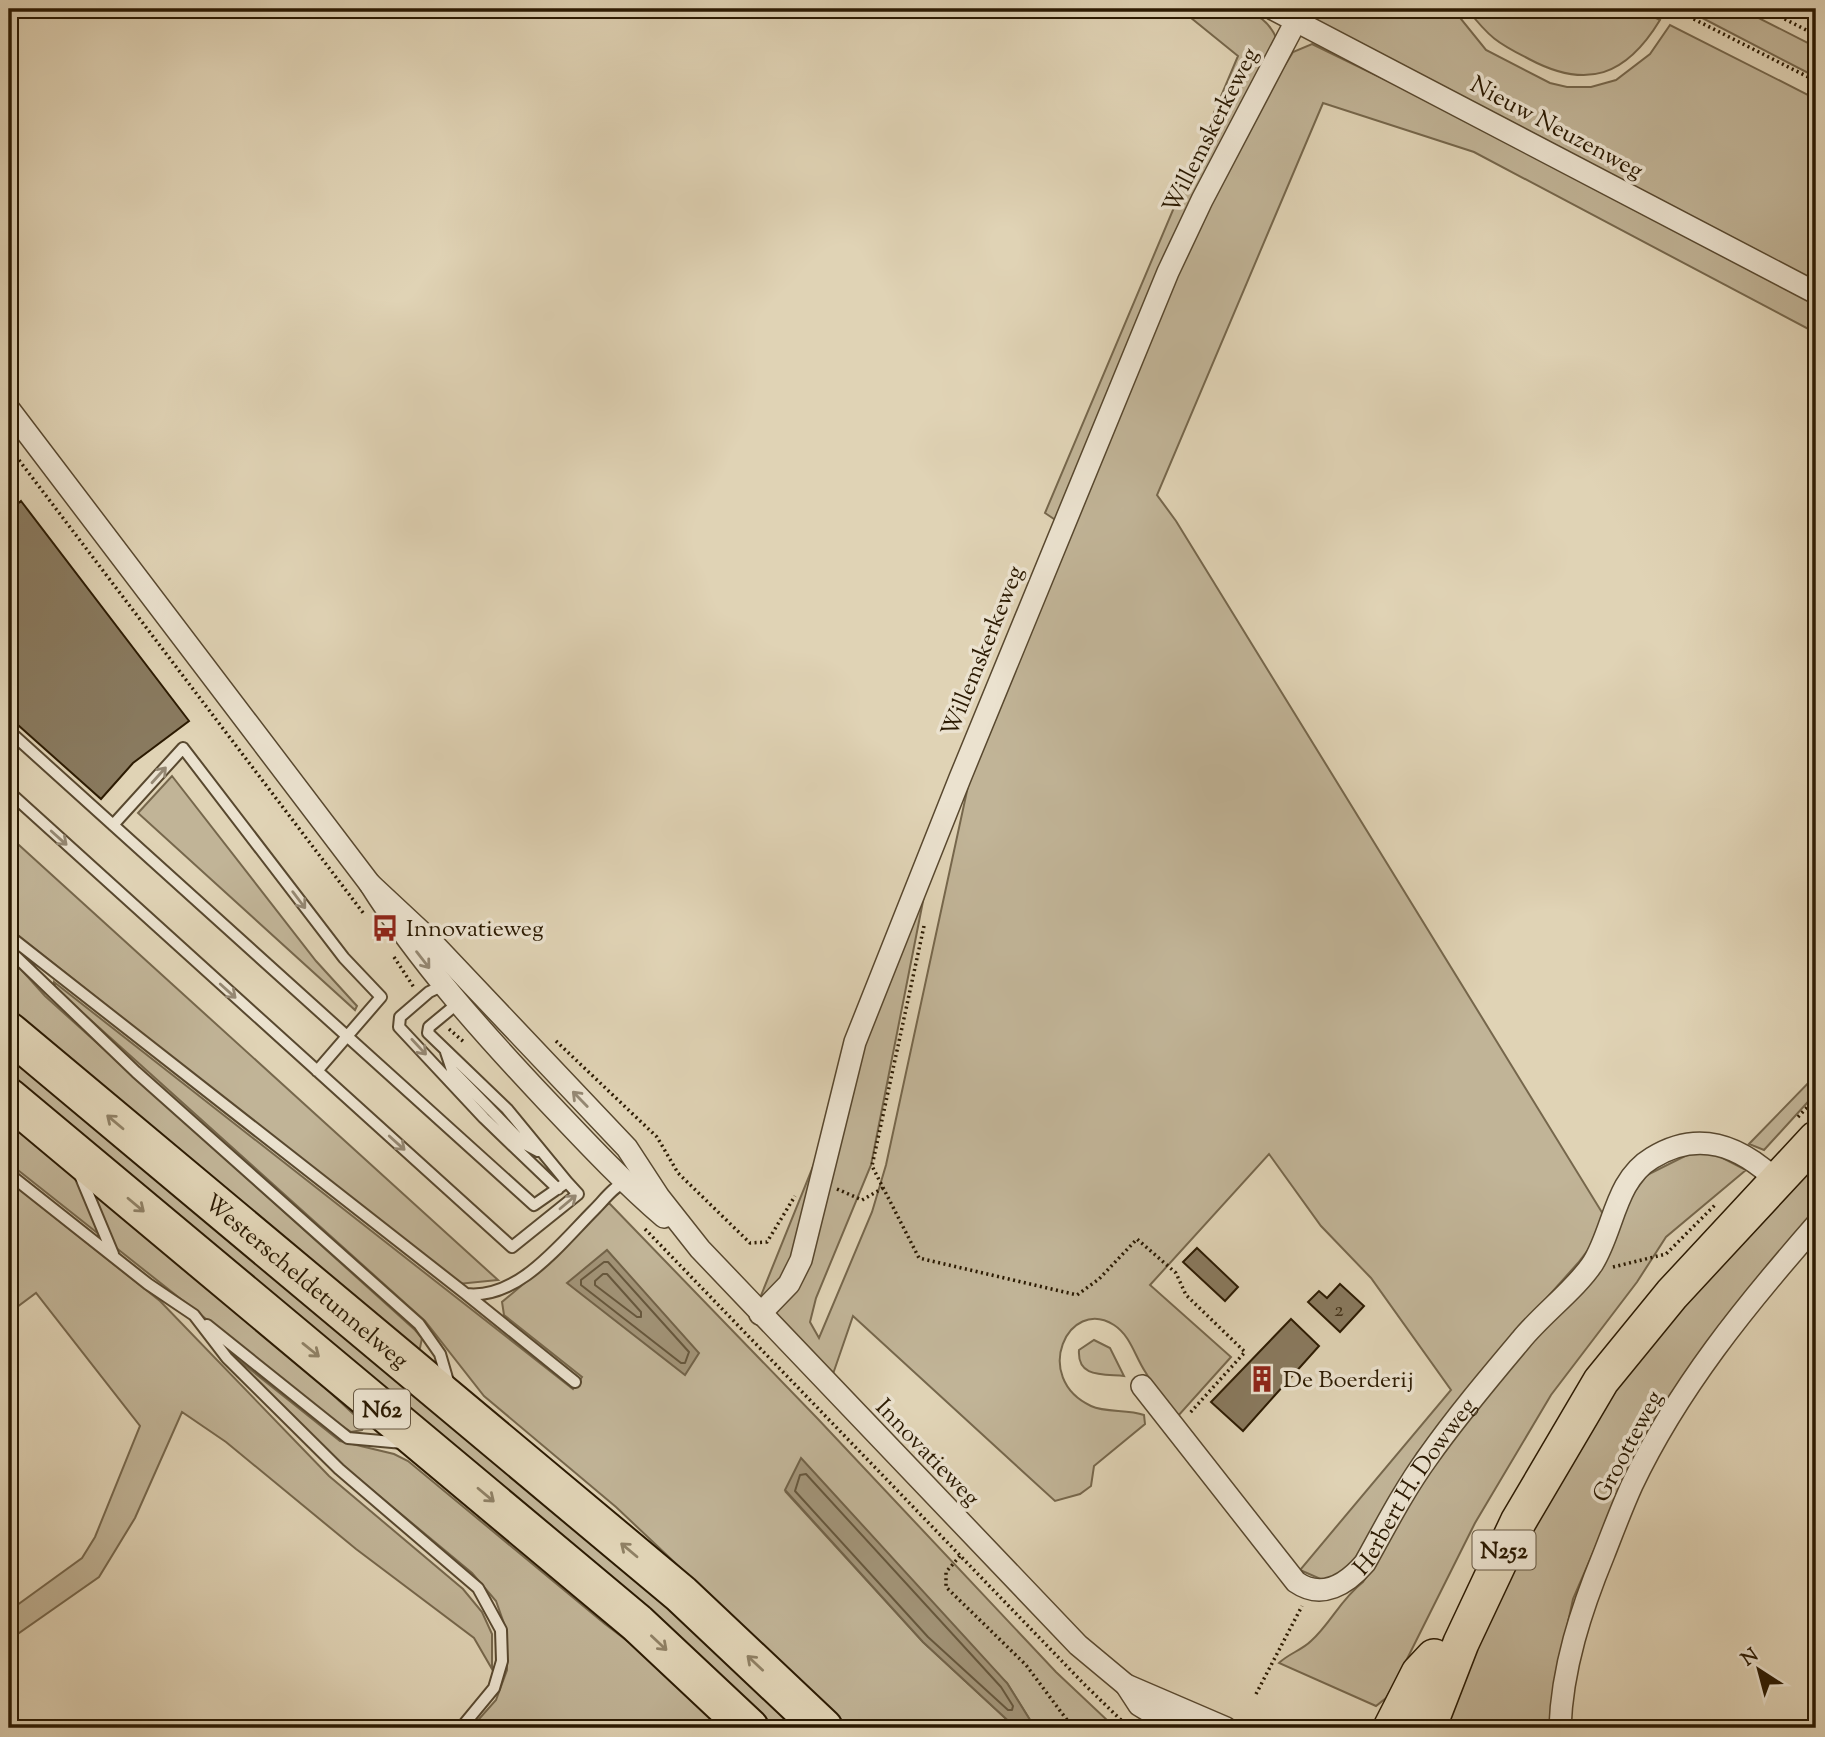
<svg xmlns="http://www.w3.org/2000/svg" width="1825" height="1737" font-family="'Sorts Mill Goudy',serif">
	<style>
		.green { fill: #c1b497; stroke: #76674c; stroke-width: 2 }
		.water { fill: #a29478; stroke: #726349; stroke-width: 2 }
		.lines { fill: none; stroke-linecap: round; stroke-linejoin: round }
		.shore { stroke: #66573d; stroke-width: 2 }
		.building { fill: #897a5f; stroke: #2b1a02; stroke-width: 2 }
		.lane-casing { stroke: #58482f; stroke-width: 14 }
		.street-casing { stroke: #58482f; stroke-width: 24 }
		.primary-casing { stroke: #2b1a02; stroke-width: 38 }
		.highway-casing { stroke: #2b1a02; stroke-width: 42 }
		.path { stroke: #2b1a02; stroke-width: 3.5; stroke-dasharray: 2 3.5; stroke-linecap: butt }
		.lane { stroke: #ebe2cf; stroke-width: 10 }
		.street { stroke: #ebe2cf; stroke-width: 21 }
		.primary { stroke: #e0d3b5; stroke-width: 35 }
		.highway { stroke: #e0d3b5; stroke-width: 38 }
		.oneway { stroke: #958873 }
		.oneway2 { stroke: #8f8064 }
		.labels { text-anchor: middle; stroke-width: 7; stroke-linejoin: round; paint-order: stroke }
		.number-label { font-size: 21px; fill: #423219 }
		.shield { fill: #ebe2cf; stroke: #655640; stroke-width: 2 }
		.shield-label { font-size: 23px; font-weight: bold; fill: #2b1a02 }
		.street-label { font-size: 24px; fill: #2b1a02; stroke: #ebe2cf }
		.poi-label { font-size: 24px; fill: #2b1a02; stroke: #ebe2cf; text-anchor: start }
	</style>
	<rect width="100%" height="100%" fill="#e0d3b5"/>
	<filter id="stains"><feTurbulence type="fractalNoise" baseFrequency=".00286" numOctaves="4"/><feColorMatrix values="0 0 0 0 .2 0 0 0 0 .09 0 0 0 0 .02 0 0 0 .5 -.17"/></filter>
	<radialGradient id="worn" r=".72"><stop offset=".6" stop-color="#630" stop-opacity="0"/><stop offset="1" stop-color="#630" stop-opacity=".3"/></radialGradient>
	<path class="green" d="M1180,9C1220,9 1262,0 1277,40L1057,521L1045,513L1238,56Z
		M1310,9H1453L1486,50L1550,83L1567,87H1591L1616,80L1650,54L1670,25L1816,99V283L1304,19Z
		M1467,9H1638L1660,20C1626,76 1587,90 1529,59C1497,43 1489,37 1467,9Z
		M1685,9H1741L1816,47V77Z
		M1312,44L1435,104L1816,304V333L1474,152L1323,103L1157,495L1176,521L1603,1214L1591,1246L1578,1263L1493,1358L1417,1453L1349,1569L1325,1581L1300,1570L1451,1390L1371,1278L1321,1226L1269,1154L1150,1285L1231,1357L1178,1416C1166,1402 1155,1389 1146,1373C1135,1357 1131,1336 1114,1325C1068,1296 1031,1378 1091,1406C1106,1413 1127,1409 1144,1415L1145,1424L1094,1466L1091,1486L1080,1494L1055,1501L853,1316L833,1374L760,1298L926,886L871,1165L816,1298L810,1322L819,1338L872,1212L886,1165L970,777L1179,265L1277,78L1293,52Z
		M172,776L316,961L357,1006L355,1010L138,813Z
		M9,836L498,1280L458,1284L9,928Z
		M9,956L45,996L415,1330L422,1338L420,1348L416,1351L9,1021Z
		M54,982L573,1389L582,1377L504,1315L502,1302L540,1270L609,1203L817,1418L1056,1672L1109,1722L1120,1728H1035L1007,1683L785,1491L923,1642L1016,1728H850L616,1507L484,1396L425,1321L54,987Z
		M9,1050L590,1536L801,1728H763L9,1081Z
		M1816,1075V1093L1764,1150L1749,1144Z
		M9,1112L253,1320L365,1425L362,1430L351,1432L336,1422L9,1163Z
		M1691,1153H1713L1746,1170L1666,1237L1637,1282L1551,1395L1475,1523L1396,1681L1386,1698L1376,1706L1279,1663C1288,1654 1302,1650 1311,1641C1331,1623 1340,1600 1363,1582L1433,1464L1647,1175Z
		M1816,1154V1214L1765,1270L1624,1481L1573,1599L1558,1669L1554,1728H1436L1460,1659L1619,1375Z
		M9,1181L160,1301L329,1476L463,1589L482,1612L492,1634V1669L474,1638L356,1549L226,1442L182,1412L135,1518L99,1577L9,1640V1611L82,1558L95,1537L140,1426L36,1293L9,1313Z
		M1094,1340L1110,1348L1124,1376C1103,1374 1077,1378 1079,1350Z
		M231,1354L340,1441L394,1454L408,1461L605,1624L680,1681L730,1728H471L496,1700L507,1670V1632L496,1601L472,1573L341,1464Z"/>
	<path class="water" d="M607,1250L699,1353L685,1375L567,1283Z
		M801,1458L1007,1683L1035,1728H1016L923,1642L785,1490Z"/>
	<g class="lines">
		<path class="shore" d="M604,1262H608L689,1352L685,1363H681L581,1285V1280Z
			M603,1274H607L641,1312V1317H637L595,1285V1281Z
			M806,1474L1001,1687L1013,1706L1012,1710H1008L928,1637L795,1491L800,1475Z"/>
	</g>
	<path class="building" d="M21,501L189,721L133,763L101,799L9,717V511Z
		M1197,1248L1238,1287L1225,1301L1183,1262Z
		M1340,1284L1364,1306L1340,1332L1308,1302L1319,1291L1327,1298Z
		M1291,1319L1319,1346L1243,1431L1211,1402Z"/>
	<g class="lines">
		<defs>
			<path id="lane" d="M9,731L534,1205L567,1182L578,1194L512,1247L9,792
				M113,825L183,748L344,958L381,997L317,1071
				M9,936L466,1294C518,1300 560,1244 594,1210C604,1200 614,1186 627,1181
				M9,950L136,1072L419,1324L440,1354L449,1385
				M444,985L429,992L400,1017L399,1027L484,1118L558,1189
				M458,1003L429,1027L428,1033L507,1109L567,1182
				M446,1052L452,1070L523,1143L538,1151
				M9,1174L148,1284L194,1315L227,1358L339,1469L478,1588L501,1630L502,1661L494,1688L461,1728
				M80,1175L113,1254
				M466,1294L575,1382
				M207,1325L348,1438L403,1443"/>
			<g id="street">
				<path d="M1273,9L1816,293"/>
				<path d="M9,409L370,884C420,963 482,1032 546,1100C584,1140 622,1181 664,1217"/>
				<path d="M370,884L429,939L627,1148L659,1197L700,1249L1078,1645L1126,1685L1139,1705L1177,1728"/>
				<path d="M760,1314L789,1284L801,1260L855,1042L960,778L1168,272L1202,200L1296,21"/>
				<path id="s1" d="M1142,1386L1296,1582C1322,1600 1347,1584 1365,1563C1385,1527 1404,1490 1428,1457C1456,1417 1489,1378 1521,1340C1541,1315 1577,1288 1593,1263C1614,1229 1615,1180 1652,1158C1699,1129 1740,1146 1776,1180"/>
				<path d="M1126,1685L1226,1728"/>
				<path d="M1560,1728C1562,1668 1581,1610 1604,1554C1613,1531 1622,1507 1632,1485C1678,1388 1746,1305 1816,1225"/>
			</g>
			<path id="primary" d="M1391,1728L1419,1673L1434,1657
				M1428,1728L1461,1643L1518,1522L1601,1381L1672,1294L1816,1139"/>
			<g id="highway">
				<path id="s2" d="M9,1032L681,1594L823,1728"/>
				<path d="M9,1098L637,1623L749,1728"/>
			</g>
		</defs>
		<use href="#lane" class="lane-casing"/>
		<use href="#street" class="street-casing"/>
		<use href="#primary" class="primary-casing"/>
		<use href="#highway" class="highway-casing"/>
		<path class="path" d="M1674,9L1816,81
			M1765,9L1816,35
			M9,447L364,914
			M924,926L872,1166L919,1258L1077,1295L1099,1279L1137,1239L1176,1273L1186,1295L1245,1352L1189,1414
			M394,957L415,989
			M449,1029L465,1043
			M556,1041L657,1137L678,1173L750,1243L767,1242L795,1196
			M1798,1117L1816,1098
			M837,1189L862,1200L883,1188
			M645,1229L1084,1684L1123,1722L1134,1728
			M1613,1267L1666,1254L1716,1204
			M960,1556L946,1572V1587L1026,1665L1073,1728
			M1256,1694L1302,1606"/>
		<use href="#lane" class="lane"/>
		<use href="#street" class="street"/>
		<use href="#primary" class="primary"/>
		<use href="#highway" class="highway"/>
	</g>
	<defs><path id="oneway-shaft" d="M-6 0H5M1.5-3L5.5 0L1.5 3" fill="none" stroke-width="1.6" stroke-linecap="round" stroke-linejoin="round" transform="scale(1.75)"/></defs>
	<g class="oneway">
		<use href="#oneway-shaft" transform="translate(159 775) rotate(-48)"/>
		<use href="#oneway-shaft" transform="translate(59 838) rotate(42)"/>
		<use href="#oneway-shaft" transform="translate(299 900) rotate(53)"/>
		<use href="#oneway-shaft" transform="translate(423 960) rotate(52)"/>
		<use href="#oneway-shaft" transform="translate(228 991) rotate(42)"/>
		<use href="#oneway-shaft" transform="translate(419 1047) rotate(47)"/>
		<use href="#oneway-shaft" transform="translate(580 1099) rotate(-134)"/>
		<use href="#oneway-shaft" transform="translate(397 1143) rotate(42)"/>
		<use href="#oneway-shaft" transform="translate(568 1202) rotate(-40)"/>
	</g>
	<g class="oneway2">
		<use href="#oneway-shaft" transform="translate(115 1122) rotate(-140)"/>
		<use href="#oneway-shaft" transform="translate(136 1205) rotate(40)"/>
		<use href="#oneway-shaft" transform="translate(311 1350) rotate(39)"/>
		<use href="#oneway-shaft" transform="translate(486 1495) rotate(40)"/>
		<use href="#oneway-shaft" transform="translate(629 1550) rotate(-140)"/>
		<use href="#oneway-shaft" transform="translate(659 1643) rotate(43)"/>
		<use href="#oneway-shaft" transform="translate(755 1663) rotate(-137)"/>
	</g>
	<defs>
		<symbol id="bus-bare" viewBox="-9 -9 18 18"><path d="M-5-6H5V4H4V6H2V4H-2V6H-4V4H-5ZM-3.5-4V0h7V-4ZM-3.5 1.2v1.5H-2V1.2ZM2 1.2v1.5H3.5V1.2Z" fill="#8f2418" stroke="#ebe2cf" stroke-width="2.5" paint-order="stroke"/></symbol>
		<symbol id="building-bare" viewBox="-9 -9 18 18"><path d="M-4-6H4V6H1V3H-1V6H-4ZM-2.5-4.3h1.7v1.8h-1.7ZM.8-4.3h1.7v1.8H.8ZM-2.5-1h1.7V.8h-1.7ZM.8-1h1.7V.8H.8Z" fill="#8f2418" stroke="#ebe2cf" stroke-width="2.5" paint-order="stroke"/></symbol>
	</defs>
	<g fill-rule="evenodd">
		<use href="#bus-bare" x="366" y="909" width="38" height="38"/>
		<use href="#building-bare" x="1243" y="1360" width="38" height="38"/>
	</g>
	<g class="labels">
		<g class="number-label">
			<text x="1339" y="1316">2</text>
		</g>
		<g class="shield">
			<rect x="354" y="1389.5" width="56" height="39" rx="5"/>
			<rect x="1472.5" y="1530.5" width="63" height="39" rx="5"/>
		</g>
		<g class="shield-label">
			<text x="382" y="1417">N62</text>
			<text x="1504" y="1558">N252</text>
		</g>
		<g class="street-label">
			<text transform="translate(1557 127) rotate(28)" y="8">Nieuw Neuzenweg</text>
			<text transform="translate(1210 130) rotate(-63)" y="8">Willemskerkeweg</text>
			<text transform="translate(982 651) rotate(-68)" y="8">Willemskerkeweg</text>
			<text dy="8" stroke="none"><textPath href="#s2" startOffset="388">Westerscheldetunnelweg</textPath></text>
			<text transform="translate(1627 1446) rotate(-62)" y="8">Grootteweg</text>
			<text transform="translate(928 1452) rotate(46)" y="8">Innovatieweg</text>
			<text dy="8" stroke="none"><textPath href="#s1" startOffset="420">Herbert H. Dowweg</textPath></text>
		</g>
		<g class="poi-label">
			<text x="406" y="936">Innovatieweg</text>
			<text x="1283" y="1387">De Boerderij</text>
		</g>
	</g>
	<rect width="1825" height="1737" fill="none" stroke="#e0d3b5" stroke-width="35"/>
	<rect x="10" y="10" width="1804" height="1716" fill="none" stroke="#2b1a02" stroke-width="3.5"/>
	<rect x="18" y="18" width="1790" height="1702" fill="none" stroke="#2b1a02" stroke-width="2"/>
	<g transform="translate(1759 1670) rotate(324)" stroke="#ebe2cf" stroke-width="5" paint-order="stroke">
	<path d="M0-5L12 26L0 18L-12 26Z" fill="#2b1a02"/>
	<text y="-10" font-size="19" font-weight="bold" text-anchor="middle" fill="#2b1a02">N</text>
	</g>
	<rect width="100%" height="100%" filter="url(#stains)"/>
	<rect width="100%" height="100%" fill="url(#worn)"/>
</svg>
